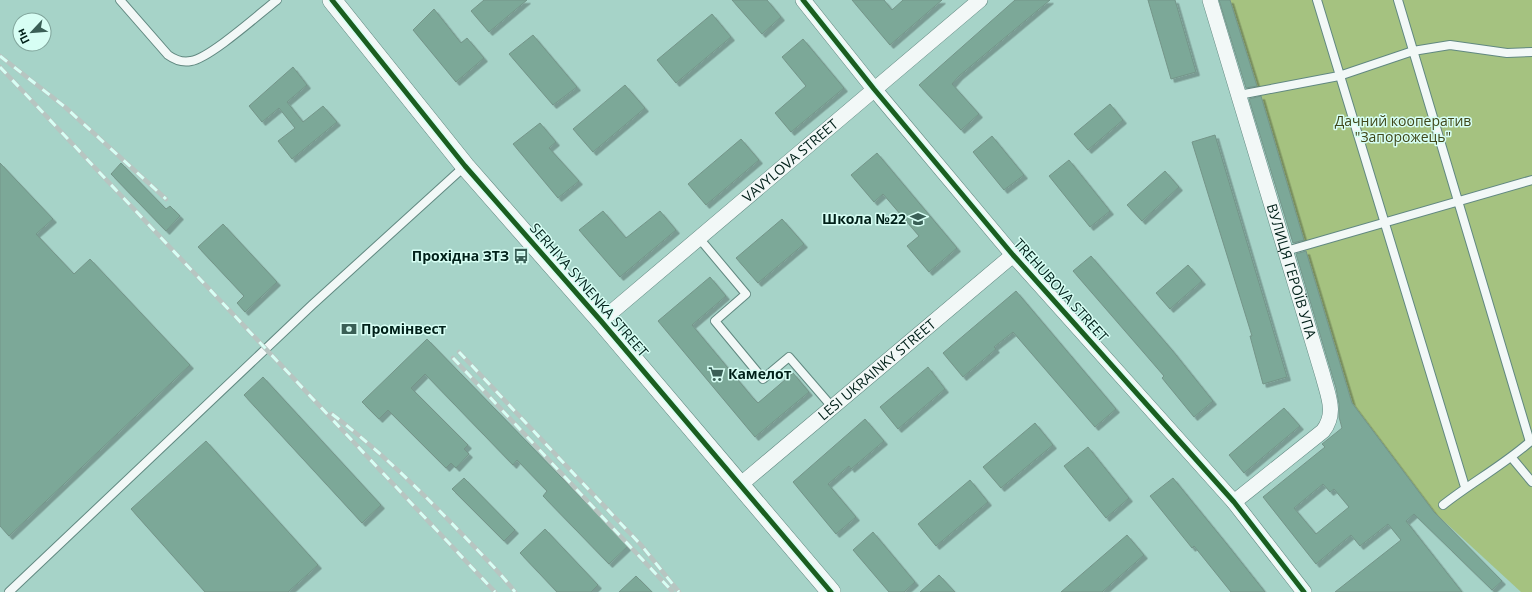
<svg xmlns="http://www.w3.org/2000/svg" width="1532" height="592" font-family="'Open Sans',sans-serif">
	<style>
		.green { fill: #a5c280 }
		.building { fill: #7ca898; stroke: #749589; fill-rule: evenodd; filter: url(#shadow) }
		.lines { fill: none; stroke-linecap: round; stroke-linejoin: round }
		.service-casing { stroke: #618880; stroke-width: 10 }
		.minor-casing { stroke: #618880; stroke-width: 16 }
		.tertiary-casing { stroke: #618880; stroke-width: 20 }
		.service { stroke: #f2f8f7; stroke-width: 8 }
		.minor { stroke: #f2f8f7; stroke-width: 15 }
		.tertiary { stroke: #f2f8f7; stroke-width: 19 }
		.rail-casing { stroke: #b7c5c1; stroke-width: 4.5 }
		.rail { stroke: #d7fef4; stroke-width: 3; stroke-dasharray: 9; stroke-linecap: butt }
		.cycleway-casing { stroke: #d7fef4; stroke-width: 8 }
		.cycleway { stroke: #1b5e20; stroke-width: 5 }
		.labels { text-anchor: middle; stroke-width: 3; stroke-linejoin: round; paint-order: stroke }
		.park-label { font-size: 14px; fill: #404719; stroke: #d7fef4 }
		.street-label { font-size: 14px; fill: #002019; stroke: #d7fef4 }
		.poi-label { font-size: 14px; font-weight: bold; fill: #002019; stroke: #d7fef4; text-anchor: end }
	</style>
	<defs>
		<filter id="shadow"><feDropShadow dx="3.5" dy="3.5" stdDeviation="0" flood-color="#0004"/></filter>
	</defs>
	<rect width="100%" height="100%" fill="#a6d3c8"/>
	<path class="green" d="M1229,0H1532V592H1521L1434,512L1352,403Z"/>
	<path class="building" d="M484,0H527L489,32L471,11Z
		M732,0H767L781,17L762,34Z
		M852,0H884L892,10L903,0H942L890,45Z
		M1015,0H1050L959,76L952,84L979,114L961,130L919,85Z
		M1148,0H1175L1196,72L1171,79Z
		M1219,0H1230L1257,86L1246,88Z
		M434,9L461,43L467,38L484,58L456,82L413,30Z
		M712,14L731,37L676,83L657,60Z
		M533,35L577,87L553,105L509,54Z
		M803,39L844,88L791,132L775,113L806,86L782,57Z
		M293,67L307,85L287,102L303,122L323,106L337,122L292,159L278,141L295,128L279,108L262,122L249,106Z
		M625,85L645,108L593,152L573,129Z
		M1261,96L1304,240L1293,243L1249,99Z
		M1110,104L1123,120L1088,150L1074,134Z
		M540,123L556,142L549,148L579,181L558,198L513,144Z
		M1215,135L1287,377L1263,384L1250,336H1252L1192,142Z
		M992,136L1024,175L1004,190L973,152Z
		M741,139L759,160L706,205L688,184Z
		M877,153L957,248L929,272L907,246L919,236L883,194L874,202L851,175Z
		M1069,160L1110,211L1090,227L1049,176Z
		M0,163L53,219L36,234L74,274L90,259L190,365L9,536L0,526Z
		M121,163L166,209L170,206L180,216L166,231L111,174Z
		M1165,171L1179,187L1142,221L1127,205Z
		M603,211L626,238L660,211L676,230L620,277L579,230Z
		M782,219L804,244L758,283L736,258Z
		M223,224L277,282L245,312L237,303L244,296L198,247Z
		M1306,251L1352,403L1434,512L1502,581L1492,590L1414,514L1406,521L1462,592H1335L1401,540L1388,524L1360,546L1351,535L1316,564L1263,497L1325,447L1322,444L1342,428L1339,417V404L1336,388L1296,254ZM1323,484L1330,492L1334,489L1349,507L1316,534L1294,508Z
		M1091,256L1172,350L1213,401L1194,417L1162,378L1164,376L1073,271Z
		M1188,265L1202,281L1170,309L1156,293Z
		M710,277L726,296L692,325L753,398L758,403L793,373L809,392L755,437L658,321Z
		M1016,291L1116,409L1095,427L1013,332L994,347L996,349L963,377L943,353Z
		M427,339L628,546L609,564L543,496L547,491L517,460L513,465L425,374L411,388L468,445L464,449L469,454L456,468L451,463L446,468L388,410L379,419L362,402Z
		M928,367L945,389L898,429L880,407Z
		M263,377L381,505L362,523L244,395Z
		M1284,408L1300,426L1244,473L1229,455Z
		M865,419L884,441L851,469L849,466L828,484L856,517L836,534L793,482Z
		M1035,423L1053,445L1001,488L983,467Z
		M206,441L318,565L288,592H205L131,509Z
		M1088,447L1129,498L1106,518L1064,466Z
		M464,478L515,530L504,541L452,489Z
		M1173,478L1226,543L1265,592H1231L1194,546L1192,548L1150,496Z
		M970,480L988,502L936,546L918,524Z
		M545,529L598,585L591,592H557L520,553Z
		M873,532L915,582L904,592H889L853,550Z
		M1127,535L1144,555L1102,592H1061Z
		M939,575L955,592H920Z
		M636,576L652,592H619Z"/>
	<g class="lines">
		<defs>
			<path id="service" d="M120,0L168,55C175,60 182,63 191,61C210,58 259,14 277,0
				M1317,0L1465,487
				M1398,0L1530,442
				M1239,95L1339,76L1413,51L1450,45L1507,53L1532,52
				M699,238L746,294L715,321L763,379L789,357L833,408
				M1286,251L1532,180
				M1512,458L1532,482
				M1443,505C1472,482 1504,465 1532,440
				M9,592L312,305L465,166"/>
			<g id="minor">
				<path d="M803,0L874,89L1013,255L1234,502L1304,592"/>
				<path id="s1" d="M1210,0L1323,376C1328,396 1337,413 1323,431L1234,502"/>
				<path id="s2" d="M601,321L980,0"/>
				<path id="s3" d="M740,485L1013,255"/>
			</g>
			<path id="tertiary" d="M332,0L465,166L601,321L831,592"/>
		</defs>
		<use href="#service" class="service-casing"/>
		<use href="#minor" class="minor-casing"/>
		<use href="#tertiary" class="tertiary-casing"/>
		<use href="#service" class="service"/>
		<use href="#minor" class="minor"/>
		<use href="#tertiary" class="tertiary"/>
		<defs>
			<path id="rail" d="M0,56L65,107L166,199
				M0,67L495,592
				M459,352L641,545L679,592
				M453,358L672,591
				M332,414C379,450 421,491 462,534C480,553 499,571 515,592"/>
		</defs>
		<use href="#rail" class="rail-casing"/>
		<use href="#rail" class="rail"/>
		<defs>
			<path id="cycleway" d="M332,0L465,166L601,321L831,592
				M803,0L874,89L1013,255L1234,502L1304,592"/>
		</defs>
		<use href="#cycleway" class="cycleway-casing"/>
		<use href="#cycleway" class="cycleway"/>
	</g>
	<defs>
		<symbol id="school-bare" viewBox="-9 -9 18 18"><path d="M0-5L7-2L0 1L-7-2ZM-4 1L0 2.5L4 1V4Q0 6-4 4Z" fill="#3a5f56" stroke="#d7fef4" stroke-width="2.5" paint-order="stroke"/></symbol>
		<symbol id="bus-bare" viewBox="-9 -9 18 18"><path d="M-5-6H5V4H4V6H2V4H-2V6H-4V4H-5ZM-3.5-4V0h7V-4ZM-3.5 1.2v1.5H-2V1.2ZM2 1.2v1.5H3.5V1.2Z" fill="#3a5f56" stroke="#d7fef4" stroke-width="2.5" paint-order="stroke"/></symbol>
		<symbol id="bank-bare" viewBox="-9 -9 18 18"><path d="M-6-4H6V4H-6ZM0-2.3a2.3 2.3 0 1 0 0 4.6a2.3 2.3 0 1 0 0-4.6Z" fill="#3a5f56" stroke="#d7fef4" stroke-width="2.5" paint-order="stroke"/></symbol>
		<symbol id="supermarket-bare" viewBox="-9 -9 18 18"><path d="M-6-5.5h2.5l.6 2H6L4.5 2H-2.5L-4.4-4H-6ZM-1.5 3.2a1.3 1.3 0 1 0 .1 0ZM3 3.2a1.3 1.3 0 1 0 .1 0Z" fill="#3a5f56" stroke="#d7fef4" stroke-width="2.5" paint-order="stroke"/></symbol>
	</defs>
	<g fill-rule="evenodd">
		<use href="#school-bare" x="907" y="208" width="22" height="22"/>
		<use href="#bus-bare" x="510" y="245" width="22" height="22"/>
		<use href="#bank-bare" x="338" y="318" width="22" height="22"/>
		<use href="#supermarket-bare" x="705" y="363" width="22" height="22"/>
	</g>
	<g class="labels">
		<g class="park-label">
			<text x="1403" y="126">Дачний кооператив<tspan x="1403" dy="16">"Запорожець"</tspan></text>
		</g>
		<g class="street-label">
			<text dy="5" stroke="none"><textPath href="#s2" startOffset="248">VAVYLOVA STREET</textPath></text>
			<text dy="5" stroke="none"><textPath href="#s1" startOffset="283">ВУЛИЦЯ ГЕРОЇВ УПА</textPath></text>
			<text transform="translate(589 290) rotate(49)" y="5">SERHIYA SYNENKA STREET</text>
			<text transform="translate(1061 290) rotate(48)" y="5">TREHUBOVA STREET</text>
			<text dy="5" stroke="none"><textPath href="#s3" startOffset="179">LESI UKRAINKY STREET</textPath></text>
		</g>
		<g class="poi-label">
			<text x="906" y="224">Школа №22</text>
			<text x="509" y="261">Прохідна ЗТЗ</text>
			<text x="361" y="334" text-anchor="start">Промінвест</text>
			<text x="728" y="379" text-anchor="start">Камелот</text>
		</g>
	</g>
	<g transform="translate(32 32) rotate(244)"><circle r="19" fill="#d7fef4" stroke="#81a59c"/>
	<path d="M0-3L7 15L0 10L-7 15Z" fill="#3a5f56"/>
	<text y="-6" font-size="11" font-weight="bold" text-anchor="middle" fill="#002019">Пн</text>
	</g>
</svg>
